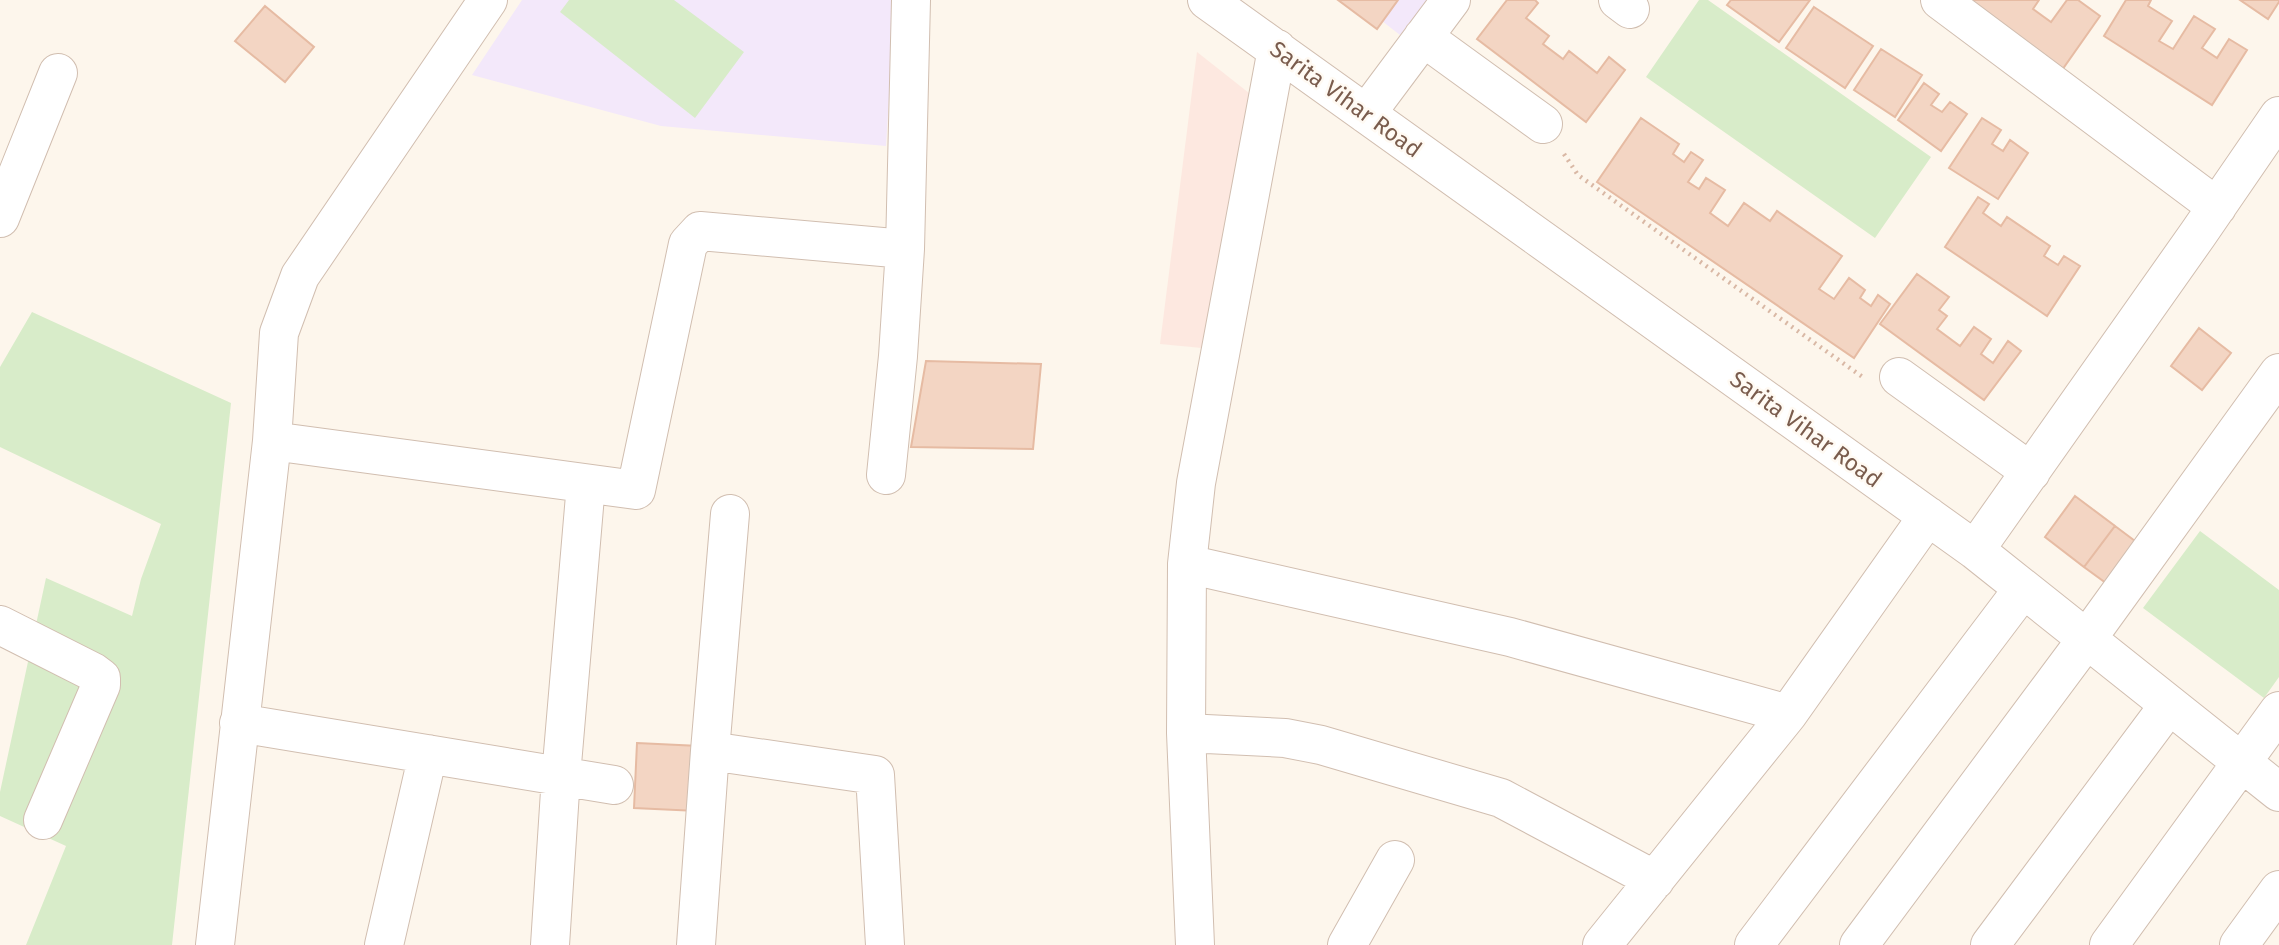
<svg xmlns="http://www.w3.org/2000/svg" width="2279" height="945" font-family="'Fira Sans',sans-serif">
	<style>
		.commercial { fill: #fde8e0 }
		.education { fill: #f3e8fa }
		.green { fill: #d8ecc9 }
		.building { fill: #f3d5c3; stroke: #e6bba3; stroke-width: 2 }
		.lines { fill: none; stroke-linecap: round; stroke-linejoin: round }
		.minor-casing { stroke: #d1beb0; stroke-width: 40 }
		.path { stroke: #d9b8a5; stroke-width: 4.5; stroke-dasharray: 2 5; stroke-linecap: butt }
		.minor { stroke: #fff; stroke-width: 38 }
		.labels { text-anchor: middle; stroke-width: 5; stroke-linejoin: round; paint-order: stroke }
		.street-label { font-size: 23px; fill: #7a5c4d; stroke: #fffaf3 }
	</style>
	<rect width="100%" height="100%" fill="#fdf6ec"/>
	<path class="commercial" d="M1197,52L1254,97L1202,348L1160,344Z"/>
	<path class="education" d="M522,0H895L886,146L661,126L472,75Z
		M1355,0H1427L1400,35Z"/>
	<path class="green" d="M569,0H674L744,52L695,118L560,12Z
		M1699,0H1708L1931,157L1875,238L1646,77Z
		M32,312L231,403L172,945H26L66,846L0,816V792L46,578L132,616L141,579L161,524L0,447V367Z
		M2200,531L2279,590V677L2264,698L2143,608Z"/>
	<path class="building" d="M1338,0H1398L1377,29Z
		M1507,0H1535L1538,3L1526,18L1549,36L1543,44L1563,59L1569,51L1597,73L1609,57L1625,70L1586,122L1477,39Z
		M1731,0H1810L1779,42L1727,5Z
		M1964,0H2039L2033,9L2051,22L2067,0H2078L2100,16L2062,70Z
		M2126,0H2151L2148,6L2172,21L2159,41L2173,49L2194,16L2215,29L2202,48L2217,58L2229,39L2247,50L2212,105L2104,36Z
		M2240,0H2279V2L2268,19Z
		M265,6L314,47L285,82L235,41Z
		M1814,7L1873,46L1845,88L1786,48Z
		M1881,49L1922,75L1895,117L1854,90Z
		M1924,83L1939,94L1931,105L1942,112L1950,102L1967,114L1941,151L1898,120Z
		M1641,118L1679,144L1673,154L1684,162L1691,152L1703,160L1688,182L1699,189L1706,178L1725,190L1710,213L1728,226L1744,203L1770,221L1777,211L1842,256L1819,289L1834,299L1849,278L1865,290L1860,298L1871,306L1878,295L1890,304L1854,358L1597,182Z
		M1982,118L2001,130L1992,144L2003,151L2010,140L2028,153L1998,199L1949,168Z
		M1978,197L1989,204L1983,213L2001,226L2007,217L2050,246L2044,256L2058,265L2064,256L2080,266L2047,316L1945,247Z
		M1917,274L1949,297L1939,310L1947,316L1937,329L1960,346L1974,327L1991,339L1981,354L1993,363L2008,341L2021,351L1984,400L1880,324Z
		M2199,328L2231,353L2202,390L2171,366Z
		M926,361L1041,364L1033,449L911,447Z
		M2075,496L2115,526L2084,567L2045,537Z
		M2115,526L2147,550L2117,591L2084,567Z
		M637,743L699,746L697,811L634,808Z"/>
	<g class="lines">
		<defs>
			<path id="minor" d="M1207,0L1975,550L2279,792
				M1618,0L1630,9
				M1940,0L2217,207
				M1423,37L1543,124
				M1366,114L1451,0
				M0,218L58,73
				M1899,377L2031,472
				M272,441L636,490L688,244L700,231L905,249
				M886,475L898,356L905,249L911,0
				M1975,550L2198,234L2279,116
				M1187,564L1510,637L1788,714
				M0,625L93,672L101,678V685L43,820
				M239,723L614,785
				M1186,733L1285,738L1321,745L1501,798L1655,880
				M710,751L875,775L885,945
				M215,945L272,441L279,333L300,276L488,0
				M384,945L428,754
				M550,945L561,776L586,484
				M696,945L710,751L730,514
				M1195,945L1186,733L1187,564L1196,483L1277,49
				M1347,945L1395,860
				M1602,945L1788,714L1928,516
				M1754,945L2023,589
				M1859,945L2086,640L2279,373
				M1990,945L2169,705
				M2109,945L2279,711
				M2239,945L2279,890"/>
		</defs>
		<use href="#minor" class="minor-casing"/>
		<path class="path" d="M1564,154L1578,175L1864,378"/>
		<use href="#minor" class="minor"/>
	</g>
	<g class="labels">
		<g class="street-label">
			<text transform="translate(1346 99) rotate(36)" y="8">Sarita Vihar Road</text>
			<text transform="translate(1806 429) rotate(36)" y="8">Sarita Vihar Road</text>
		</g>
	</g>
</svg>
